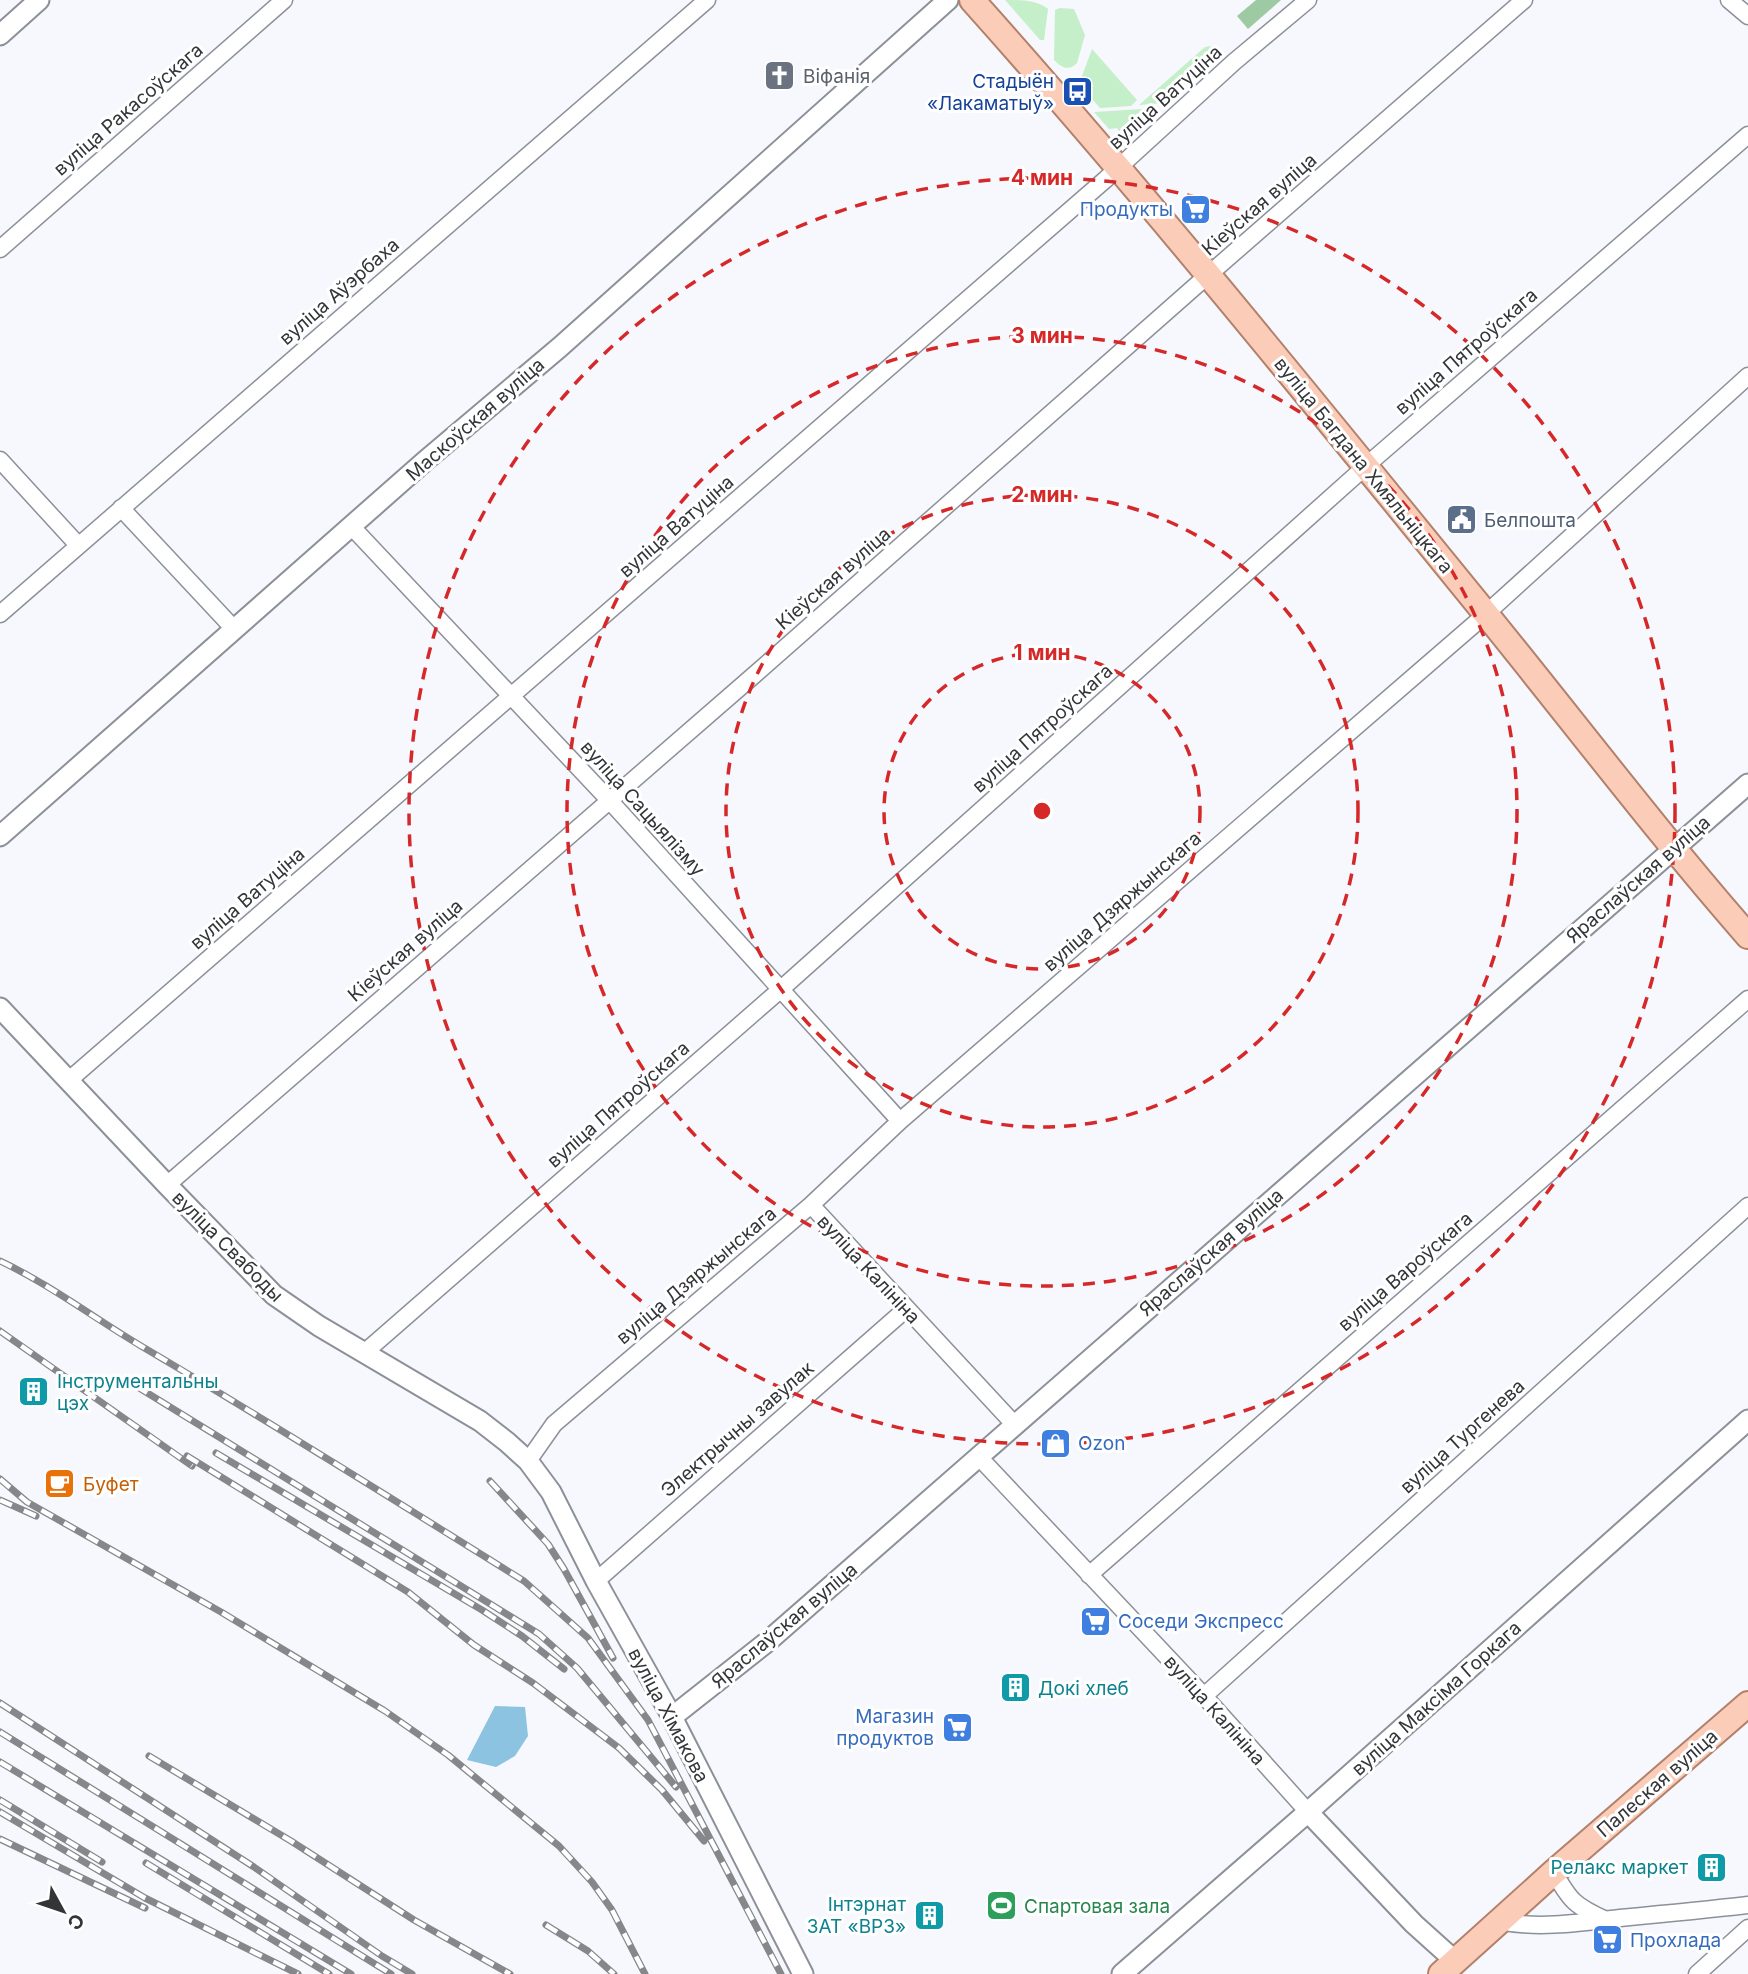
<svg xmlns="http://www.w3.org/2000/svg" width="1748" height="1974" font-family="Inter,sans-serif">
	<style>
		.green { fill: #c4efc8 }
		.forest { fill: #9ecaa3 }
		.water { fill: #8cc3e0 }
		.lines { fill: none; stroke-linecap: round; stroke-linejoin: round }
		.minor-casing { stroke: #8c9098; stroke-width: 19 }
		.tertiary-casing { stroke: #8c9098; stroke-width: 23 }
		.primary-casing { stroke: #b3816b; stroke-width: 28 }
		.minor { stroke: #fff; stroke-width: 16 }
		.tertiary { stroke: #fff; stroke-width: 19 }
		.primary { stroke: #fbccb7; stroke-width: 24 }
		.rail-casing { stroke: #85878b; stroke-width: 7 }
		.rail { stroke: #fff; stroke-width: 4.5; stroke-dasharray: 13; stroke-linecap: butt }
		.ring { fill: none; stroke: #d62828; stroke-width: 3.5; stroke-dasharray: 12 9 }
		.labels { text-anchor: middle; stroke-width: 6; stroke-linejoin: round; paint-order: stroke }
		.worship-label { font-size: 19px; fill: #5b616d; stroke: #fff; text-anchor: start }
		.transit-label { font-size: 19px; fill: #164399; stroke: #fff; text-anchor: end }
		.street-label { font-size: 19px; fill: #333538; stroke: #fff }
		.shop-label { font-size: 19px; fill: #366cbe; stroke: #fff; text-anchor: start }
		.service-label { font-size: 19px; fill: #4e5e75; stroke: #fff; text-anchor: start }
		.culture-label { font-size: 19px; fill: #0d838f; stroke: #fff; text-anchor: start }
		.food-label { font-size: 19px; fill: #c56008; stroke: #fff; text-anchor: start }
		.leisure-label { font-size: 19px; fill: #27864d; stroke: #fff; text-anchor: start }
		.centre { fill: #d62828; stroke: #fff; stroke-width: 3.5 }
		.ring-label { font-size: 21px; text-anchor: middle; font-weight: bold; fill: #d62828; stroke: #fff; stroke-width: 6; stroke-linejoin: round; paint-order: stroke }
	</style>
	<rect width="100%" height="100%" fill="#f6f8fe"/>
	<path class="green" d="M1005,0C1020,0 1037,0 1048,9L1044,40H1040Z
		M1060,8L1074,9L1085,35L1077,63C1068,72 1061,67 1054,60L1055,10Z
		M1211,46L1216,50V57L1163,103L1139,105L1205,47Z
		M1092,49L1137,100L1131,106L1100,108L1079,84Z
		M1158,108L1127,135H1122L1117,128L1109,129L1094,112Z"/>
	<path class="forest" d="M1256,0H1281L1248,29L1237,16Z"/>
	<path class="water" d="M495,1706L525,1707L528,1736L515,1756L496,1767L467,1760Z"/>
	<g class="lines">
		<defs>
			<path id="minor" d="M1729,0L1748,16
				M0,249L284,0
				M0,460L78,545
				M121,508L235,630
				M352,527L610,801L900,1121
				M0,614L707,0
				M68,1081L1106,179L1234,62L1308,0
				M167,1185L753,676L1199,283L1524,0
				M811,1205L1014,1424
				M364,1353L780,990L1375,458L1748,135
				M978,1456L1204,1696L1308,1812
				M528,1461L554,1424L811,1205L900,1121L1478,621L1748,376
				M1089,1575L1748,999
				M596,1581L906,1309
				M1204,1696L1748,1206
				M1554,1872C1570,1901 1575,1906 1606,1920
				M1498,1921C1538,1929 1579,1923 1620,1918C1663,1914 1705,1910 1748,1905
				M1697,1974L1748,1928"/>
			<path id="tertiary" d="M0,35L39,0
				M0,836L425,461L560,347L948,0
				M0,1008L167,1185L274,1295L319,1326L480,1421L507,1442L528,1461L551,1492L596,1581L672,1717L803,1974
				M672,1717L767,1642L1748,784
				M1308,1812L1414,1924L1454,1960
				M1122,1974L1308,1812L1748,1420"/>
			<path id="primary" d="M972,0C1150,199 1317,407 1486,614C1573,721 1657,832 1748,936
				M1441,1974L1554,1872L1748,1704"/>
		</defs>
		<use href="#minor" class="minor-casing"/>
		<use href="#tertiary" class="tertiary-casing"/>
		<use href="#primary" class="primary-casing"/>
		<use href="#minor" class="minor"/>
		<use href="#tertiary" class="tertiary"/>
		<use href="#primary" class="primary"/>
		<defs>
			<path id="rail" d="M0,1261C49,1284 94,1318 141,1346C270,1422 397,1502 524,1581L588,1638L648,1720L781,1974
				M0,1331L192,1466
				M136,1386L539,1634L577,1668L676,1787
				M216,1453L482,1610L522,1636L564,1669
				M187,1456L408,1592L474,1645L533,1683L619,1748L662,1790L704,1841
				M0,1479L27,1502L221,1612L385,1711L448,1755L559,1846L592,1882L612,1910L645,1974
				M490,1481L548,1544L564,1569L613,1658
				M0,1500L36,1516
				M0,1703L254,1867L382,1956L412,1974
				M0,1732L391,1974
				M149,1756L291,1841L414,1920L510,1974
				M0,1762L351,1974
				M0,1800L102,1862
				M0,1812L145,1898L298,1974
				M0,1839L145,1908
				M146,1863L329,1974
				M546,1925L588,1951L614,1974"/>
		</defs>
		<use href="#rail" class="rail-casing"/>
		<use href="#rail" class="rail"/>
	</g>
	<g class="ring">
		<circle cx="1042" cy="811" r="158"/>
		<circle cx="1042" cy="811" r="316"/>
		<circle cx="1042" cy="811" r="475"/>
		<circle cx="1042" cy="811" r="633"/>
	</g>
	<defs>
		<symbol id="church-square" viewBox="-11 -11 22 22"><rect x="-9" y="-9" width="18" height="18" rx="4" fill="#6b7280" stroke="#fff"/><path d="M-1.2-6h2.4v3.5h3.3v2.4h-3.3V6h-2.4V-.1h-3.3v-2.4h3.3Z" fill="#fff"/></symbol>
		<symbol id="bus-square" viewBox="-11 -11 22 22"><rect x="-9" y="-9" width="18" height="18" rx="4" fill="#1a4fb4" stroke="#fff"/><path d="M-5-6H5V4H4V6H2V4H-2V6H-4V4H-5ZM-3.5-4V0h7V-4ZM-3.5 1.2v1.5H-2V1.2ZM2 1.2v1.5H3.5V1.2Z" fill="#fff"/></symbol>
		<symbol id="supermarket-square" viewBox="-11 -11 22 22"><rect x="-9" y="-9" width="18" height="18" rx="4" fill="#3f7fe0" stroke="#fff"/><path d="M-6-5.5h2.5l.6 2H6L4.5 2H-2.5L-4.4-4H-6ZM-1.5 3.2a1.3 1.3 0 1 0 .1 0ZM3 3.2a1.3 1.3 0 1 0 .1 0Z" fill="#fff"/></symbol>
		<symbol id="civic-square" viewBox="-11 -11 22 22"><rect x="-9" y="-9" width="18" height="18" rx="4" fill="#5c6f8a" stroke="#fff"/><path d="M-.6-6.5H3V-4.5H.6V-3L4-1V1h2V6H-6V1h2V-1L-.6-3ZM-1.2 2.5V6h2.4V2.5Z" fill="#fff"/></symbol>
		<symbol id="building-square" viewBox="-11 -11 22 22"><rect x="-9" y="-9" width="18" height="18" rx="4" fill="#0f9aa8" stroke="#fff"/><path d="M-4-6H4V6H1V3H-1V6H-4ZM-2.5-4.3h1.7v1.8h-1.7ZM.8-4.3h1.7v1.8H.8ZM-2.5-1h1.7V.8h-1.7ZM.8-1h1.7V.8H.8Z" fill="#fff"/></symbol>
		<symbol id="shop-square" viewBox="-11 -11 22 22"><rect x="-9" y="-9" width="18" height="18" rx="4" fill="#3f7fe0" stroke="#fff"/><path d="M-5-2.5h2.3a2.7 3.5 0 0 1 5.4 0H5L5.5 6h-11ZM-1.5-2.5h3a1.5 2.3 0 0 0-3 0Z" fill="#fff"/></symbol>
		<symbol id="cafe-square" viewBox="-11 -11 22 22"><rect x="-9" y="-9" width="18" height="18" rx="4" fill="#e8710a" stroke="#fff"/><path d="M-5.5-4.5H6V0H3Q3 3.5 0 3.5H-2.5Q-5.5 3.5-5.5 0ZM3-3.2v2h1.7v-2ZM-6 4.5H4V6H-6Z" fill="#fff"/></symbol>
		<symbol id="stadium-square" viewBox="-11 -11 22 22"><rect x="-9" y="-9" width="18" height="18" rx="4" fill="#2e9e5b" stroke="#fff"/><path d="M0-5a6.5 5 0 1 0 0 10a6.5 5 0 1 0 0-10ZM-3.5-1.8h7v3.6h-7Z" fill="#fff"/></symbol>
	</defs>
	<g fill-rule="evenodd">
		<use href="#church-square" x="762" y="58" width="35" height="35"/>
		<use href="#bus-square" x="1060" y="74" width="35" height="35"/>
		<use href="#supermarket-square" x="1178" y="192" width="35" height="35"/>
		<use href="#civic-square" x="1444" y="502" width="35" height="35"/>
		<use href="#building-square" x="16" y="1374" width="35" height="35"/>
		<use href="#shop-square" x="1038" y="1426" width="35" height="35"/>
		<use href="#cafe-square" x="42" y="1466" width="35" height="35"/>
		<use href="#supermarket-square" x="1078" y="1604" width="35" height="35"/>
		<use href="#building-square" x="998" y="1670" width="35" height="35"/>
		<use href="#supermarket-square" x="940" y="1710" width="35" height="35"/>
		<use href="#building-square" x="1694" y="1850" width="35" height="35"/>
		<use href="#stadium-square" x="984" y="1888" width="35" height="35"/>
		<use href="#building-square" x="912" y="1898" width="35" height="35"/>
		<use href="#supermarket-square" x="1590" y="1922" width="35" height="35"/>
	</g>
	<g class="labels">
		<g class="worship-label">
			<text x="803" y="83">Віфанія</text>
		</g>
		<g class="transit-label">
			<text x="1054" y="88">Стадыён<tspan x="1054" dy="22">«Лакаматыў»</tspan></text>
		</g>
		<g class="street-label">
			<text transform="translate(1165 97) rotate(-42)" y="7">вуліца Ватуціна</text>
			<text transform="translate(128 109) rotate(-41)" y="7">вуліца Ракасоўскага</text>
			<text transform="translate(1259 204) rotate(-41)" y="7">Кіеўская вуліца</text>
			<text transform="translate(339 291) rotate(-41)" y="7">вуліца Аўэрбаха</text>
			<text transform="translate(1466 351) rotate(-41)" y="7">вуліца Пятроўскага</text>
			<text transform="translate(475 419) rotate(-41)" y="7">Маскоўская вуліца</text>
			<text transform="translate(1364 465) rotate(51)" y="7">вуліца Багдана Хмяльніцкага</text>
			<text transform="translate(676 526) rotate(-41)" y="7">вуліца Ватуціна</text>
			<text transform="translate(833 578) rotate(-41)" y="7">Кіеўская вуліца</text>
			<text transform="translate(1042 728) rotate(-42)" y="7">вуліца Пятроўскага</text>
			<text transform="translate(643 808) rotate(48)" y="7">вуліца Сацыялізму</text>
			<text transform="translate(1638 879) rotate(-41)" y="7">Яраслаўская вуліца</text>
			<text transform="translate(247 898) rotate(-41)" y="7">вуліца Ватуціна</text>
			<text transform="translate(1122 901) rotate(-41)" y="7">вуліца Дзяржынскага</text>
			<text transform="translate(405 950) rotate(-41)" y="7">Кіеўская вуліца</text>
			<text transform="translate(618 1104) rotate(-41)" y="7">вуліца Пятроўскага</text>
			<text transform="translate(228 1246) rotate(45)" y="7">вуліца Свабоды</text>
			<text transform="translate(1211 1252) rotate(-41)" y="7">Яраслаўская вуліца</text>
			<text transform="translate(869 1269) rotate(47)" y="7">вуліца Калініна</text>
			<text transform="translate(1405 1271) rotate(-41)" y="7">вуліца Вароўскага</text>
			<text transform="translate(696 1275) rotate(-40)" y="7">вуліца Дзяржынскага</text>
			<text transform="translate(737 1429) rotate(-41)" y="7">Электрычны завулак</text>
			<text transform="translate(1462 1436) rotate(-42)" y="7">вуліца Тургенева</text>
			<text transform="translate(784 1625) rotate(-40)" y="7">Яраслаўская вуліца</text>
			<text transform="translate(1436 1698) rotate(-42)" y="7">вуліца Максіма Горкага</text>
			<text transform="translate(1215 1710) rotate(48)" y="7">вуліца Калініна</text>
			<text transform="translate(669 1715) rotate(62)" y="7">вуліца Хімакова</text>
			<text transform="translate(1657 1783) rotate(-41)" y="7">Палеская вуліца</text>
		</g>
		<g class="shop-label">
			<text x="1173" y="216" text-anchor="end">Продукты</text>
			<text x="1078" y="1450">Ozon</text>
			<text x="1118" y="1628">Соседи Экспресс</text>
			<text x="934" y="1723" text-anchor="end">Магазин<tspan x="934" dy="22">продуктов</tspan></text>
			<text x="1630" y="1947">Прохлада</text>
		</g>
		<g class="service-label">
			<text x="1484" y="527">Белпошта</text>
		</g>
		<g class="culture-label">
			<text x="57" y="1388">Інструментальны<tspan x="57" dy="22">цэх</tspan></text>
			<text x="1038" y="1695">Докі хлеб</text>
			<text x="1688" y="1874" text-anchor="end">Релакс маркет</text>
			<text x="906" y="1911" text-anchor="end">Інтэрнат<tspan x="906" dy="22">ЗАТ «ВРЗ»</tspan></text>
		</g>
		<g class="food-label">
			<text x="83" y="1491">Буфет</text>
		</g>
		<g class="leisure-label">
			<text x="1024" y="1913">Спартовая зала</text>
		</g>
	</g>
	<circle cx="1042" cy="811" r="10" class="centre"/>
	<g class="ring-label">
		<text x="1042" y="185">4 мин</text>
		<text x="1042" y="343">3 мин</text>
		<text x="1042" y="502">2 мин</text>
		<text x="1042" y="660">1 мин</text>
	</g>
	<g transform="translate(63 1911) rotate(130)" stroke="#ffffff" stroke-width="5" paint-order="stroke">
	<path d="M0-5L12 26L0 18L-12 26Z" fill="#333538"/>
	<text y="-10" font-size="19" font-weight="bold" text-anchor="middle" fill="#333538">С</text>
	</g>
</svg>
